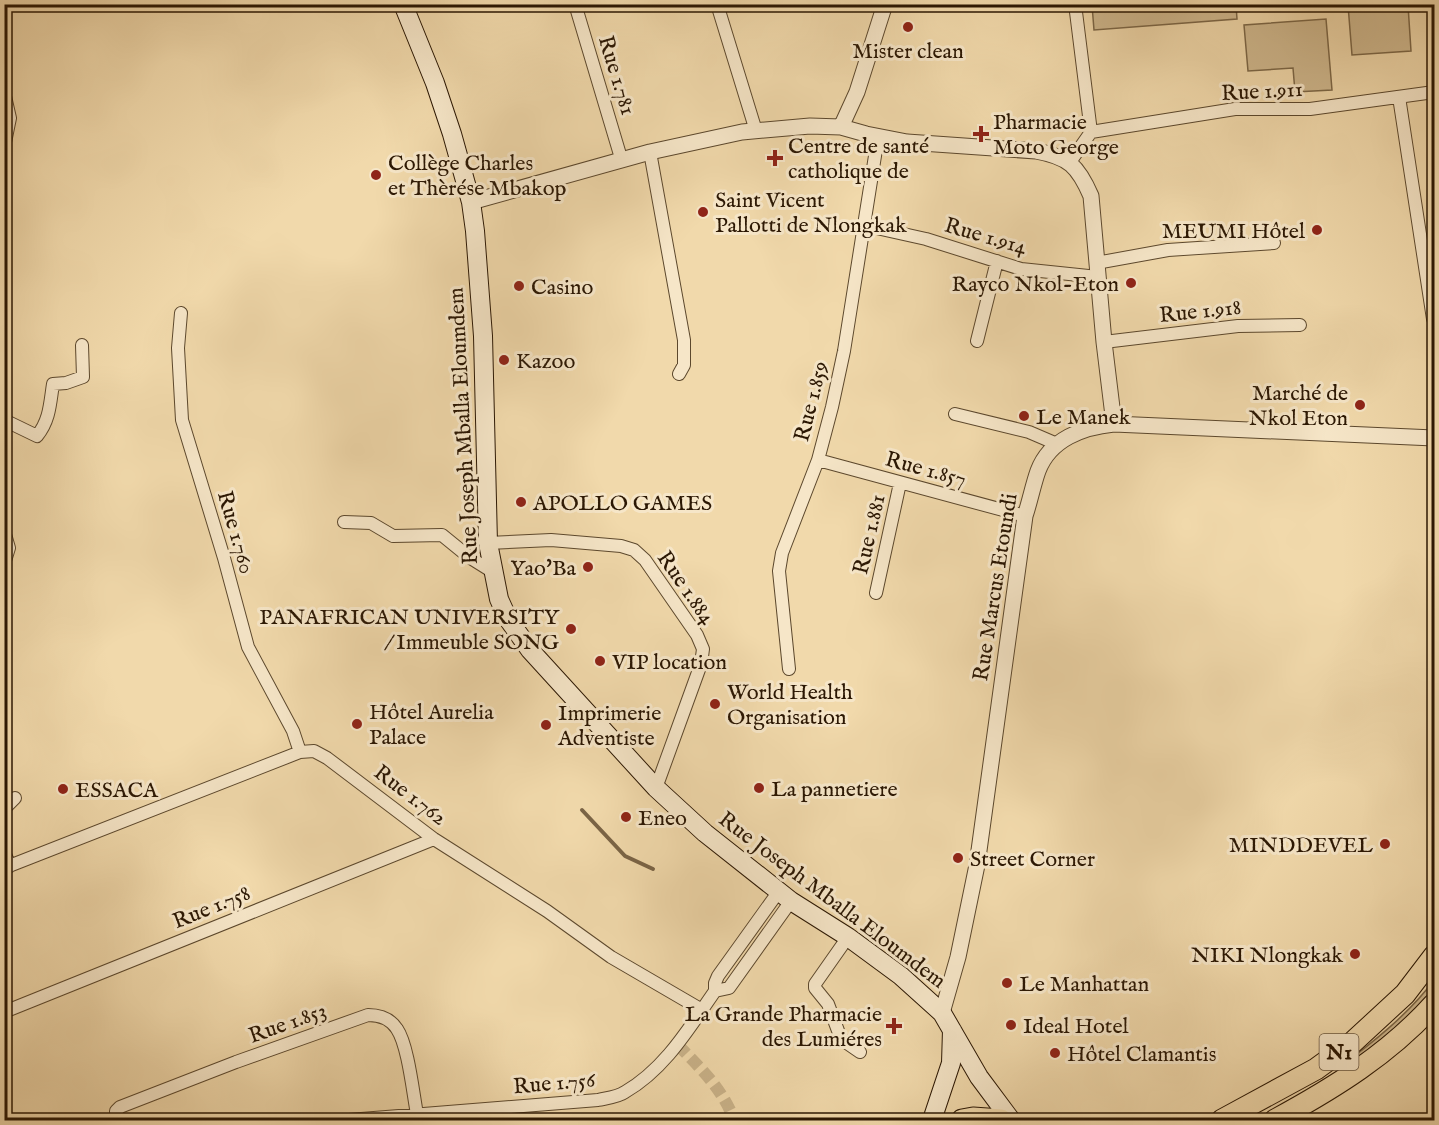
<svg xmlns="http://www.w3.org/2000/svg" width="1439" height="1125" font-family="'IM FELL English',serif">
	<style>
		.green { fill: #cfb88e; stroke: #7d6848; stroke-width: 1.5 }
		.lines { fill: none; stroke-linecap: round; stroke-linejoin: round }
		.stream { stroke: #7a6446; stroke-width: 4 }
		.minor-tunnel { stroke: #c9b289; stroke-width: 12; stroke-dasharray: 12 6; stroke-linecap: butt }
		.minor-casing { stroke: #5c482d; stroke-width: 14 }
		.tertiary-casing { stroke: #5c482d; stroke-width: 17 }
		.secondary-casing { stroke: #2b1703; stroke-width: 20 }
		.trunk-casing { stroke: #2b1703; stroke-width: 23 }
		.minor { stroke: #f6e6c8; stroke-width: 12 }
		.tertiary { stroke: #f6e6c8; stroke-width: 15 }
		.secondary { stroke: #f6e6c8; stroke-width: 18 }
		.trunk { stroke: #f1d9ab; stroke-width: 21 }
		.poi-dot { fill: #8f2418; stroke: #f6e6c8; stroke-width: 2 }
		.labels { text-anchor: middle; stroke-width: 6; stroke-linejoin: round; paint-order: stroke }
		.shield { fill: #f6e6c8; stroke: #68553e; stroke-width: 1.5 }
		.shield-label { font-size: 21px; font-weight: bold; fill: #2b1703 }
		.poi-label { font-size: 22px; fill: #2b1703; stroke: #f6e6c8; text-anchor: start }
		.street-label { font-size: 22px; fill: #2b1703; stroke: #f6e6c8 }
	</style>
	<rect width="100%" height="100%" fill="#f1d9ab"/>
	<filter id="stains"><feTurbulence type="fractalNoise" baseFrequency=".00333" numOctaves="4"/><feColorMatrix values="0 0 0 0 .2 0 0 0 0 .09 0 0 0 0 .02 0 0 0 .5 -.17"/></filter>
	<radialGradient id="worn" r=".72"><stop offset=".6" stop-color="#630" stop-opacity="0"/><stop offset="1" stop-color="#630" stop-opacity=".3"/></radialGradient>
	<path class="green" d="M1092,5H1236L1237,19L1094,30Z
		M1348,5H1408L1411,51L1352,55Z
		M1326,19L1332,90L1295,92L1293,68L1248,71L1244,25Z
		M1434,980V992L1396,1030L1340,1074L1337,1069C1371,1044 1409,1014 1434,980Z"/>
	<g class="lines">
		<path class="stream" d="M582,810L625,856L653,869"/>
		<path class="minor-tunnel" d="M678,1045C700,1068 723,1089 734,1120"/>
		<defs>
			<path id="minor" d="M575,4L621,158
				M717,4L756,131
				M1075,4L1091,132
				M4,92L10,118L4,119
				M1399,97L1433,319
				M1091,132L1235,109H1310L1434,92
				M4,147L10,118
				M650,152L684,340V365L679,374
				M1070,162L1091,132
				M863,225L926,239L1021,269L1098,277
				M1096,263L1168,250L1274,243
				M181,313L178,348L182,420L224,558L248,647L293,731L300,752
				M977,341L997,261
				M1104,342L1238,326L1300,325
				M955,414L1029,432L1057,444
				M4,420L37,436C50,420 50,403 53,384L66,383L83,377L82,345
				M818,460L1025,516
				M344,522L371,523L393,536L442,535L469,557L493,572
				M4,531L9,548L4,564
				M488,543L551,540L621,546L634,550L645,560L697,635L703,649L701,664L656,788
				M876,593L900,483
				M789,669L779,571L782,553L818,460L832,407L844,351L878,137
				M4,809L15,798
				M4,852L10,866
				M4,868L300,752L314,751L327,758L434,839L547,911L611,957L702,1010
				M848,937L815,984V988L828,1004L840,1036L844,1041L860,1052
				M715,991L729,988L791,901
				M4,1012L434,839
				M117,1120L116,1111L120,1107L236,1062L368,1015C380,1015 390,1018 397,1029C408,1045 413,1093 417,1114
				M349,1120L598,1100C607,1098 618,1097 625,1092C665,1069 689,1028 715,991V983L718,976L779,891"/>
			<path id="tertiary" d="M841,127L857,92L885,4
				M471,202L650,152L742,132L810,126L841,127L866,134L907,142L1036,151C1069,157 1078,166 1091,196L1104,342L1114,424
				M942,1013L958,957L977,865L1025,516C1030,501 1033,485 1038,471C1050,439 1083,427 1114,424L1434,438"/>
			<path id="secondary" d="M403,4L435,83L452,134L471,202L475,231L483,336L488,543L499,599L508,619L530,650L656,788L705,833L791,901L848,937L901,976L942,1013L979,1077L1011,1120
				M932,1120L951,1063L952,1030"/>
			<path id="trunk" d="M962,1120L973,1118L1001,1120
				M1222,1120L1316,1069L1353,1042L1405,994L1434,956
				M1275,1120C1334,1088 1389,1054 1434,1004"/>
		</defs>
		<use href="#minor" class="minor-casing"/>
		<use href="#tertiary" class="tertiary-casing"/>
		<use href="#secondary" class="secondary-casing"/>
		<use href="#trunk" class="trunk-casing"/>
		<use href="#minor" class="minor"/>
		<use href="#tertiary" class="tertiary"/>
		<use href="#secondary" class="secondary"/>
		<use href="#trunk" class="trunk"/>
	</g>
	<g class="poi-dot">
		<circle cx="908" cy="27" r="6"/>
		<path d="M978 125h6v6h6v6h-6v6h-6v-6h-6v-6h6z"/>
		<path d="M772 149h6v6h6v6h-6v6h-6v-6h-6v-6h6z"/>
		<circle cx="376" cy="175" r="6"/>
		<circle cx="703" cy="212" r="6"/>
		<circle cx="1317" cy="230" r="6"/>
		<circle cx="1131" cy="283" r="6"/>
		<circle cx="519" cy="286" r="6"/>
		<circle cx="504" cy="360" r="6"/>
		<circle cx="1360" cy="405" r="6"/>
		<circle cx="1024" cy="416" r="6"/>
		<circle cx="521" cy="502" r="6"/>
		<circle cx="588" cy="567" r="6"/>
		<circle cx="571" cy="629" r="6"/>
		<circle cx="600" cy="661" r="6"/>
		<circle cx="715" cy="704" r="6"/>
		<circle cx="357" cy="724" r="6"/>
		<circle cx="546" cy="725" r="6"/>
		<circle cx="759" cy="788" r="6"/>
		<circle cx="63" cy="789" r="6"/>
		<circle cx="626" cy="817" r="6"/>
		<circle cx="1385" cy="844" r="6"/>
		<circle cx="958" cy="858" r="6"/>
		<circle cx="1355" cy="954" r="6"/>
		<circle cx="1007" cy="983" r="6"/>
		<circle cx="1011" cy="1025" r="6"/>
		<path d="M891 1017h6v6h6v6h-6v6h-6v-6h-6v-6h6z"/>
		<circle cx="1055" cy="1053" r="6"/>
	</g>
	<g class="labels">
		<rect class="shield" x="1319.5" y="1034" width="39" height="36" rx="4.5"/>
		<g class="shield-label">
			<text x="1339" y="1059">N1</text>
		</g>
		<g class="poi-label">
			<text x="908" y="58" text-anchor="middle">Mister clean</text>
			<text x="993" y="129">Pharmacie<tspan x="993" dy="25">Moto George</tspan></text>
			<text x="788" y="153">Centre de santé<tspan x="788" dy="25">catholique de</tspan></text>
			<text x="388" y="170">Collège Charles<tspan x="388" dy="25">et Thèrése Mbakop</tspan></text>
			<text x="715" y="207">Saint Vicent<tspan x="715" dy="25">Pallotti de Nlongkak</tspan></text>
			<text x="1305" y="238" text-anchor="end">MEUMI Hôtel</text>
			<text x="1119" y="291" text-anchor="end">Rayco Nkol-Eton</text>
			<text x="531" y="294">Casino</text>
			<text x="516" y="368">Kazoo</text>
			<text x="1348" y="400" text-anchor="end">Marché de<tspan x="1348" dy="25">Nkol Eton</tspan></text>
			<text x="1036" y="424">Le Manek</text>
			<text x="533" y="510">APOLLO GAMES</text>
			<text x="576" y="575" text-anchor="end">Yao'Ba</text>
			<text x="559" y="624" text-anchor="end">PANAFRICAN UNIVERSITY<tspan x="559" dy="25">/ Immeuble SONG</tspan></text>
			<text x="612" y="669">VIP location</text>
			<text x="727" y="699">World Health<tspan x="727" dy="25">Organisation</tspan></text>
			<text x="369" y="719">Hôtel Aurelia<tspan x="369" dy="25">Palace</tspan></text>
			<text x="558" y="720">Imprimerie<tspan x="558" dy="25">Adventiste</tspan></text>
			<text x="771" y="796">La pannetiere</text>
			<text x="75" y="797">ESSACA</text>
			<text x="638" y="825">Eneo</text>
			<text x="1373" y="852" text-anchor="end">MINDDEVEL</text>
			<text x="970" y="866">Street Corner</text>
			<text x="1343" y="962" text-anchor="end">NIKI Nlongkak</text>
			<text x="1019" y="991">Le Manhattan</text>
			<text x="882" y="1021" text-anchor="end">La Grande Pharmacie<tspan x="882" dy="25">des Lumiéres</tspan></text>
			<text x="1023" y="1033">Ideal Hotel</text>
			<text x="1067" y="1061">Hôtel Clamantis</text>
		</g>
		<g class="street-label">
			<text transform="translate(618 75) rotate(73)" y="8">Rue 1.781</text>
			<text transform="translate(1262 90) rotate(-3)" y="8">Rue 1.911</text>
			<text transform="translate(986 235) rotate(16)" y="8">Rue 1.914</text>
			<text transform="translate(1200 310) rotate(-6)" y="8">Rue 1.918</text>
			<text transform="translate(810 401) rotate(-76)" y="8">Rue 1.859</text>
			<text transform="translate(462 426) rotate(-93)" y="8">Rue Joseph Mballa Eloumdem</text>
			<text transform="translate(926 468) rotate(15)" y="8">Rue 1.857</text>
			<text transform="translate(237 532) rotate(74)" y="8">Rue 1.760</text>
			<text transform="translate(868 534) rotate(-77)" y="8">Rue 1.881</text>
			<text transform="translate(687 587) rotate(55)" y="8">Rue 1.884</text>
			<text transform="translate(994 587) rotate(-81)" y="8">Rue Marcus Etoundi</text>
			<text transform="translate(411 794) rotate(37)" y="8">Rue 1.762</text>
			<text transform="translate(833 899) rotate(37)" y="8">Rue Joseph Mballa Eloumdem</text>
			<text transform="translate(211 906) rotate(-22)" y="8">Rue 1.758</text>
			<text transform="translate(287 1022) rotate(-20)" y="8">Rue 1.853</text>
			<text transform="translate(554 1082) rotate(-5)" y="8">Rue 1.756</text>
		</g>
	</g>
	<rect width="1439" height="1125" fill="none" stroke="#f1d9ab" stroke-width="24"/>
	<rect x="6" y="6" width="1427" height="1113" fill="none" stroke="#2b1703" stroke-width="3"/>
	<rect x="12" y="12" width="1415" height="1101" fill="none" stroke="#2b1703" stroke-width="1.5"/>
	<rect width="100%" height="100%" filter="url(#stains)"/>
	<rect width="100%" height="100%" fill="url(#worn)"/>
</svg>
